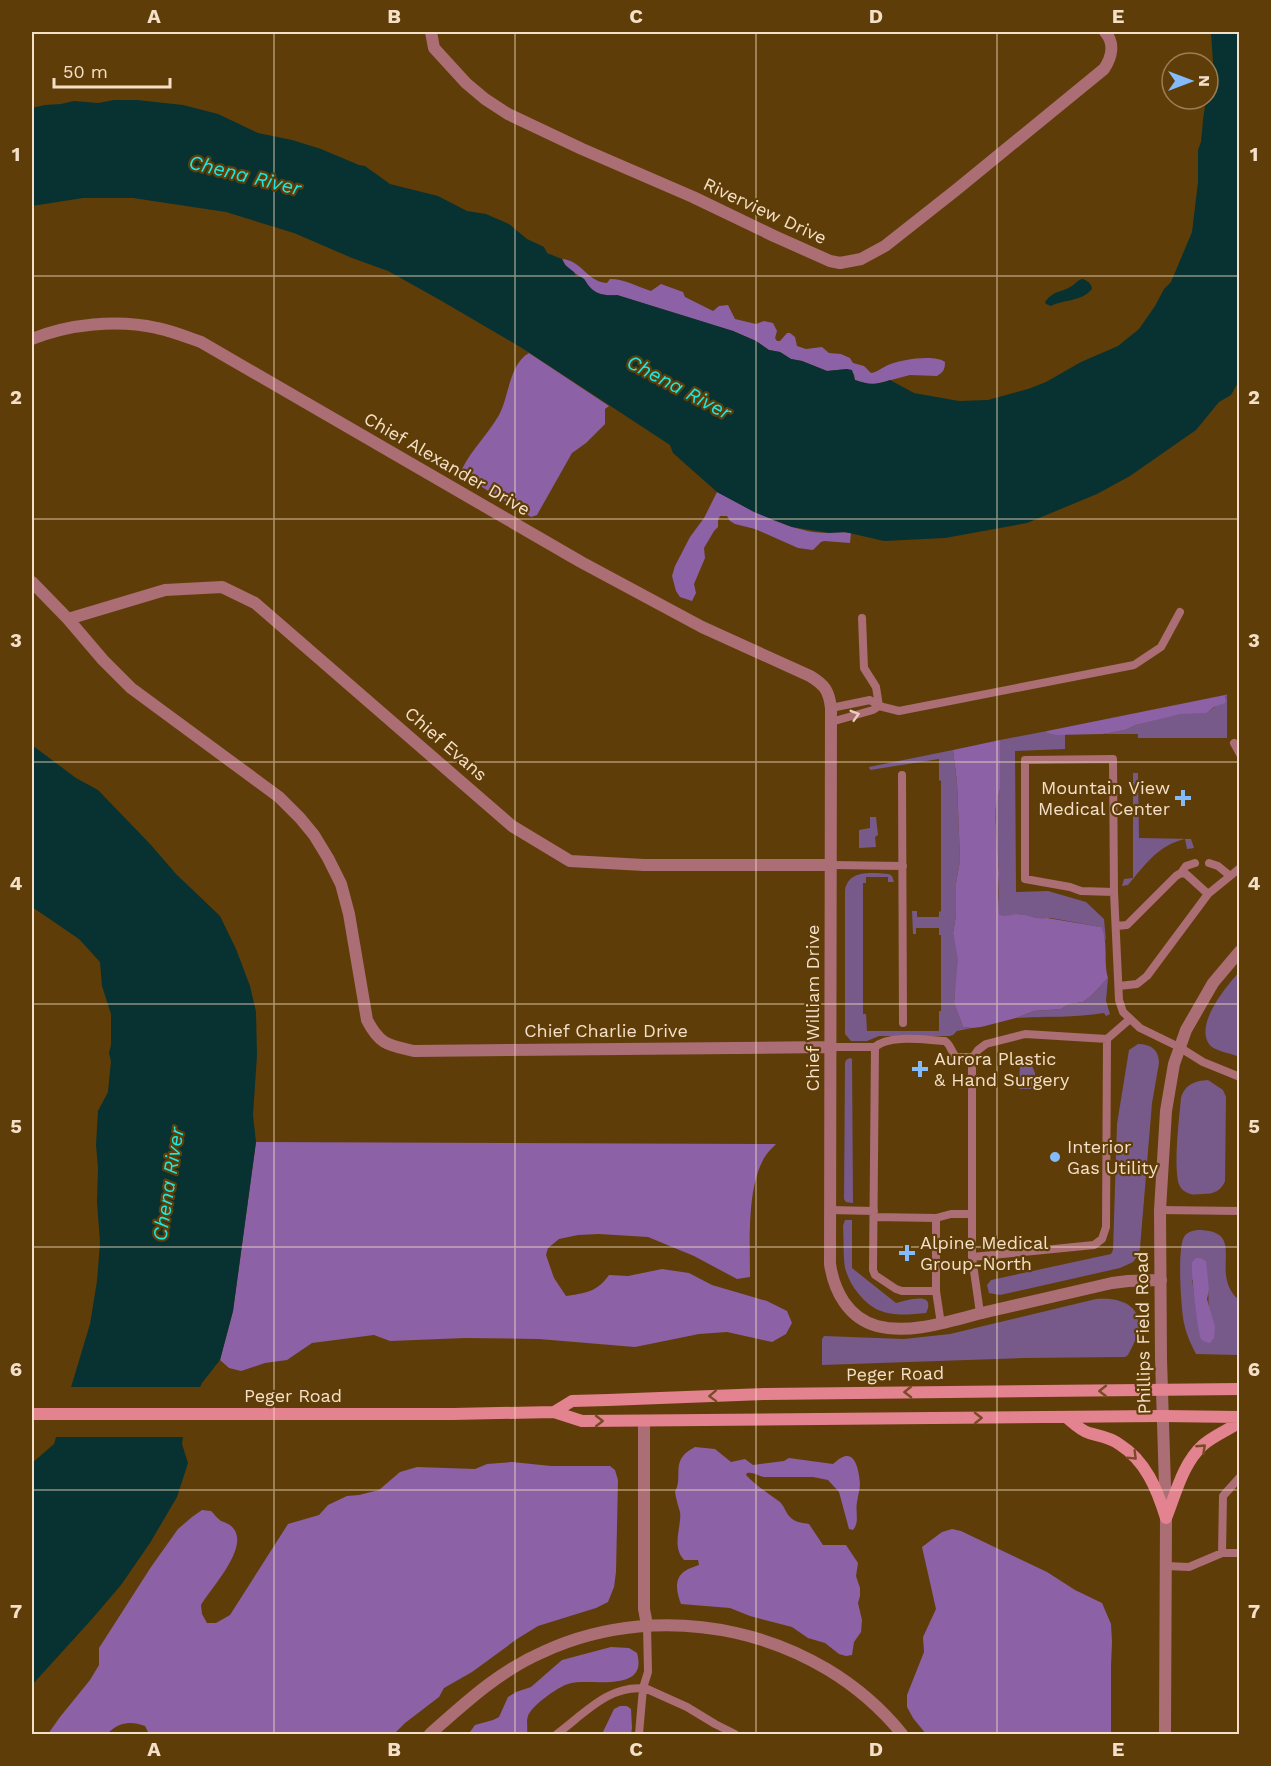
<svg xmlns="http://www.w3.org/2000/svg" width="1271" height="1766" font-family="'Work Sans',sans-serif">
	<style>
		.green { fill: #775a89; fill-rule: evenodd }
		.forest { fill: #8c61a6 }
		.water { fill: #073231 }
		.pier { fill: #5f3d08 }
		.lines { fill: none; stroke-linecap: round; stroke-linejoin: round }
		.service { stroke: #ab6e75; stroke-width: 8 }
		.minor { stroke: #ab6e75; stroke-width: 12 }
		.tertiary { stroke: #ab6e75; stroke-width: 12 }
		.secondary { stroke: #e2838f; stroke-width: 12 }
		.oneway { stroke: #e9cfbc }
		.oneway2 { stroke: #794b23 }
		.grid { fill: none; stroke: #f4e0c8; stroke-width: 1.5; stroke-opacity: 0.55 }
		.poi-dot { fill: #84bcfb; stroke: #5f3d08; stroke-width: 2 }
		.labels { text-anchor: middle; stroke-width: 4.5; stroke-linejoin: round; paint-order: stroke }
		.street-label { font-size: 18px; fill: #f4e0c8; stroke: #5f3d08 }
		.poi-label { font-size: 18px; fill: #f4e0c8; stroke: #5f3d08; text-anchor: start }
		.water-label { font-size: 20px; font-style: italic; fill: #19e9e5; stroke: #5f3d08 }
		.neatline { fill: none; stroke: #f4e0c8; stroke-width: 2 }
		.grid-label { font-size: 20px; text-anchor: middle; font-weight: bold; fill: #f4e0c8 }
	</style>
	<rect width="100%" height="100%" fill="#5f3d08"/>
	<path class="green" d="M1227,694V738H1138V734H1103L1125,730L1136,725L1180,713H1207L1226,698L1225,695Z
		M1047,731L1048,733L1065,734V749L1015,751L1016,892L1048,891L1086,902L1104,919L1106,941L1100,927L1051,918L1040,919L1019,914L1006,917L999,914L998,911L999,873L995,812L1000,789V740Z
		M953,750L957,782L960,861L956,883V915L953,933L959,959L954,1001L963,1027L972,1028L957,1031L953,1035L950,1036H879L867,1041H851L845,1034V890C849,869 872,873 889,874L892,876L894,882H888V877H866V883H863V1014H866L867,1031H939V1011H941V935H939V928H916V934H913L912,911H917V917H939V912L941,911V781L939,780V759L870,770L869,767Z
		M1133,773H1138L1139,838L1191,839L1194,848L1187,849L1185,839C1158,845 1145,865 1128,885L1122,886L1124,879L1133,878Z
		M870,817H876L878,835L875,837L876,847L859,848V830L870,828Z
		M1239,972V1057C1233,1054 1217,1051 1212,1047C1191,1028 1226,987 1239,972Z
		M1108,978L1106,1001L1110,1014L1106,1016L1104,1013C1075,1018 1046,1016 1016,1018L1034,1011L1061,1009L1069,1004L1083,1002L1091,996Z
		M1138,1044C1151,1044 1159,1050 1159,1063L1152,1103L1140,1248L1139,1254L1133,1262L1120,1268L1000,1295L989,1293L987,1285L991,1280L1111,1254L1113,1250L1117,1124L1129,1050Z
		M850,1058L852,1059L853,1203L846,1202L844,1199L845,1063L846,1060Z
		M1020,1060L1030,1061L1035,1073V1086H1031V1089H1019Z
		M1208,1080L1223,1090L1226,1097L1225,1181C1221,1191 1214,1194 1203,1194C1197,1194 1192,1196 1186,1192C1182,1190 1179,1186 1178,1181C1174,1160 1179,1120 1181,1098C1185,1084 1195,1081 1208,1080Z
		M845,1220H852V1268L896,1303C906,1301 937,1290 926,1313C898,1316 876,1317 858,1293C852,1286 848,1278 845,1268C843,1255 844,1240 843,1226Z
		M1197,1230C1250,1230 1207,1273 1239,1300V1355L1196,1354C1191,1344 1186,1334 1184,1323C1181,1308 1177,1249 1184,1237C1187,1232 1192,1231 1197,1230ZM1207,1279C1210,1294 1206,1308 1213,1322L1198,1321C1195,1307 1195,1293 1192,1280Z
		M1096,1299C1119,1297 1143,1304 1138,1332C1136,1340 1132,1347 1128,1355L1125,1357L1022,1358L822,1365V1339L824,1336L904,1339L950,1334Z"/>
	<path class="forest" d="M562,259C583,261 587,282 607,283L610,279C625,279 638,287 651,291L661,284L683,292L685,297L713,311L719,306L728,305L735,319L756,324L764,321L773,323L777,331L775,338L777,341H780L787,333H790L795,337L797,346L806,349L822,347L829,353L841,354L850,358L853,363L864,366L871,373C878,372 881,368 888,365C900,360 934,354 945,362C945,370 943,372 937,376L910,375L872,385L855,380L854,374L847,369L827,371L802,361L791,359L780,352L769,350L756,341L733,331L617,295C607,296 596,295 589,286C588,285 585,280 584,279C573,271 569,272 562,259Z
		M529,353L609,406L605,409V424L586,443L572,453L537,515L531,517L464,476L462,469C472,449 488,434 499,415C509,397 509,364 529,353Z
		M717,492C748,508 778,526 813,532C826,534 839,531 851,533L850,543L824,541L821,542L813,550L798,548L755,529L735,524L730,521L727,516H720L718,520V527L714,531L704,548L705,558L694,584L696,593L692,601L680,597L676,591L672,576L675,566L690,537L704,518Z
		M1225,695L1226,701L1225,703L1214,707L1207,713L1180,714L1136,725L1125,730L1103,734L1056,735L1047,733V731Z
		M1000,740V789L995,812L999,873L998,896L999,914C1007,918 1010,914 1018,914C1029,915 1037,920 1047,918L1101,927C1109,942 1103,961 1108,978L1091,996L1083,1002L1069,1004L1061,1009L1034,1011L1016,1018L981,1027L972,1028L963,1027L954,1002L958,959L953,933L956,915V883L960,861L957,782L953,750Z
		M256,1142L776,1144C771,1149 765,1155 762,1162C747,1192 750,1244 750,1277L737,1279L694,1256L648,1237L599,1234L578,1235L559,1239L548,1248L546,1255L554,1278L566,1296C586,1293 597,1292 609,1275L628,1276L662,1269L689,1273L712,1285L767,1301L787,1311L792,1323L786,1334L772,1342L727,1332L699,1334L635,1347L539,1339L465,1338L390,1341L374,1335L312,1343L287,1360L265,1363L241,1371L229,1368L220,1360L233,1311Z
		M1196,1258H1200L1206,1261L1209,1290L1207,1299L1215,1327L1214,1338L1210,1343C1206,1342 1204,1342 1201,1339C1198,1335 1191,1272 1192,1266C1192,1261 1193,1261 1196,1258Z
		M695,1447L715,1449L731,1462L745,1459L753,1465L784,1461L789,1458L833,1464C836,1462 838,1459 841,1458C856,1449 859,1473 860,1483C860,1489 858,1496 857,1502C855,1512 860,1522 853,1530L849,1529L839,1492L828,1480L813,1477H764C758,1476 754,1472 747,1473L746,1475C756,1486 768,1493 780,1502C785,1507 786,1514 791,1518C795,1522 803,1523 809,1524L823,1545H846L858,1563L856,1576L860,1588V1596L858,1603L862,1620L861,1632L854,1642L852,1655L846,1656L839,1654L825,1643L808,1638L792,1627L750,1616L730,1608L681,1604C677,1593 673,1579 685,1571C689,1568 694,1567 699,1565L698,1560H684C671,1546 682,1526 680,1512C678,1505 676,1499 675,1492C684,1475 669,1460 695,1447Z
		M512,1462L551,1466H610L615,1470L618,1480L616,1572L614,1587L608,1602L596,1608L538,1626L517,1639L472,1672L444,1688L439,1697L405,1723L394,1734H149L145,1726C129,1720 118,1723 107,1734H48L60,1717L90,1680L99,1665V1648L151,1567L178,1529L192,1517L202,1510L211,1511C215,1515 217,1518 221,1521C226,1523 230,1524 233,1528C250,1547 211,1588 201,1605L202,1614L207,1623H216L230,1615L288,1524L319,1515L328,1505L347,1496L359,1495L379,1490L400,1472L417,1467L475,1469L487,1464Z
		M952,1529L961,1531L1047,1572L1075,1590L1102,1603L1111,1624L1112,1642L1111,1666V1734H926L913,1718L907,1707V1695L924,1652L923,1637L936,1609L922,1547L942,1532Z
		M611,1647L629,1648L637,1653C649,1695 587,1677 568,1684C558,1687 531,1706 528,1716C526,1721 528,1728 527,1734H465L470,1732L475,1725L493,1720L499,1717L508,1697L516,1692L531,1687L562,1660Z
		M620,1706H627L631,1709L632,1728L631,1734H602L614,1709Z"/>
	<path class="water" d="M1211,32H1239V381L1231,395L1219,402L1196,430L1130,476L1097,494L1027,523L945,538L884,541L845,532L829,533L792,527L754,512L717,492L673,453L670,445L522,348L440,300L388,271L352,258L294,233L226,212L133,198H83L32,206V108L45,105L61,104L74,101L98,103L114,100H137L183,105L218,114L258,133L292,140L321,149L359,165L365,166L390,184L438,196L467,211L486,214L509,224L527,239L544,247L547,253L562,259L565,265L574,272L576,276C584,277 584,279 588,285C595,295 606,296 617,295L733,331L756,341L769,350L780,352L791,359L802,361L827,371L847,369L852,370L855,380C869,385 876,385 890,380L914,393L959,401L988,400L1028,389L1046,382L1081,362L1118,346L1139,329L1155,306L1164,289L1171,282L1192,232L1198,182V150L1201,142L1203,120L1206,99H1208L1213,63Z
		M1082,279C1087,280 1092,284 1092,289C1081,302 1065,299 1051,306L1046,304L1045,302C1054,290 1060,293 1070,287C1076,284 1076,281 1082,279Z
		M32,745L76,778L98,790L151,845L176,874L220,916L236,949L250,986L256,1012L257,1055L253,1115L256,1142L233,1311L220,1360L202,1383L186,1416L182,1444L188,1463L177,1497L150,1543L121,1585L92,1619L32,1685V1463L54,1444L90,1324L97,1281L99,1256L100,1242L97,1202L98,1168L96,1145L98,1111L108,1092L111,1061L109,1053L111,1045V1014L102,986L100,962L79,939L32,907Z"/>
	<path class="pier" d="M68,1387H204L189,1417L186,1437H54Z"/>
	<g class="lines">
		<path class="service" d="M862,618L864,668L876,687L879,706
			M831,708L870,700L879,706L899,711L1134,665L1161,647L1180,612
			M831,722L873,710L879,706
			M1234,743L1240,754
			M902,775L903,1023
			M1209,863L1218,866L1229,875
			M831,865L903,866
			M1181,873L1186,866L1195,863
			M1114,892L1081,891L1070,887L1025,879V760L1113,759L1114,892L1119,1000L1123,1012L1140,1028L1179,1047L1203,1062L1240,1077
			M1208,894L1240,868
			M1116,926L1127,925L1176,876L1181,873L1186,874L1208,894L1147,976L1137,984L1119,986
			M831,1047H875L873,1270L875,1275L896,1289L902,1291H936L941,1324
			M875,1047C889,1034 926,1040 945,1041C951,1045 951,1052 956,1057H973
			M830,1210L874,1211
			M1160,1210L1240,1211
			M874,1217L936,1218L951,1214H971
			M972,1257V1066L973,1057L978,1050L986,1044L1025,1034L1107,1039
			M936,1291V1218
			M980,1313L972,1257L1094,1245L1102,1239L1106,1227L1107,1039L1130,1019
			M1222,1553H1240
			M1166,1566L1189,1567L1222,1553L1223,1496L1240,1477
			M557,1734C583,1715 610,1683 647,1689L687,1707L715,1724L735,1734
			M639,1734L643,1688L648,1672L647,1625"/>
		<path class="minor" d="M431,32L434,48L466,83L485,99L508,114L582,149L693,197L774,236L830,261L840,263L861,259L885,246L956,190L1104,69C1112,57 1115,43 1105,32
			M32,339C69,324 117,319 157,328C172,331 187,337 201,342L581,562L702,627L810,676C825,685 829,691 831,708L830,1264C834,1291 848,1318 877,1326C912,1335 952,1320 986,1312C1028,1302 1070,1293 1112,1283L1128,1281L1161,1280
			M32,582L68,619L103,660L131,688L279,797L300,818L314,835L328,858L341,884L349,914L367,1020C380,1045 388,1045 414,1051L831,1047
			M68,619L165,590L222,587L255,603L512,826L570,861L644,865H831
			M644,1421V1609L647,1625
			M430,1734C465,1703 499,1671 543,1652C664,1596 818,1630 902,1734"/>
		<path class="tertiary" d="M1165,1734L1166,1518L1161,1359L1160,1210L1166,1111L1174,1064L1186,1030L1213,983L1240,951"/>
		<path class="secondary" d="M554,1412L572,1401L608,1400L765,1394L1240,1389
			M32,1414H453L554,1412L582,1421L1162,1416L1240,1417
			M1066,1417C1072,1422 1081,1431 1089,1433C1099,1436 1110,1437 1119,1444C1146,1461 1157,1489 1166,1518
			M1166,1518C1176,1493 1183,1463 1203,1445C1213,1436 1228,1430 1240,1422"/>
	</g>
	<defs><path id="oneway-chevron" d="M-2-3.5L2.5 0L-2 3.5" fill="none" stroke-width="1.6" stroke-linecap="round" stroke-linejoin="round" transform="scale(1.5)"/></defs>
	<use class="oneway" href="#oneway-chevron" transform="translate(855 715) rotate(-16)"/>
	<g class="oneway2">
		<use href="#oneway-chevron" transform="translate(1103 1391) rotate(180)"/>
		<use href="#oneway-chevron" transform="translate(908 1392) rotate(179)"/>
		<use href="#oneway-chevron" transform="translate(713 1396) rotate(178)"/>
		<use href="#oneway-chevron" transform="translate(978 1418) rotate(-1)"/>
		<use href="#oneway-chevron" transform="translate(599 1421)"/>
		<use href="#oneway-chevron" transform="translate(1202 1448) rotate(-43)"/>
		<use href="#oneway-chevron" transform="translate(1133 1456) rotate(45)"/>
	</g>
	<path class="grid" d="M274,32V1734M515,32V1734M756,32V1734M997,32V1734M32,276H1240M32,519H1240M32,762H1240M32,1004H1240M32,1247H1240M32,1490H1240"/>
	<g class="poi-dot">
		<path d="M1180 789h6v6h6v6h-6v6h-6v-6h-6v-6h6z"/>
		<path d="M917 1060h6v6h6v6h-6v6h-6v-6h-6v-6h6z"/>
		<circle cx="1055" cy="1157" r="6"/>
		<path d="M904 1244h6v6h6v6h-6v6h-6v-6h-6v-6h6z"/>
	</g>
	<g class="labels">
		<g class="street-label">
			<text transform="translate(765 211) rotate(25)" y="6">Riverview Drive</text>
			<text transform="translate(447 464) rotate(30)" y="6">Chief Alexander Drive</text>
			<text transform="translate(446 744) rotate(41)" y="6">Chief Evans</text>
			<text transform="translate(813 1008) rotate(-90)" y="6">Chief William Drive</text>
			<text x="606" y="1037">Chief Charlie Drive</text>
			<text transform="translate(1143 1333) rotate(-91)" y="6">Phillips Field Road</text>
			<text transform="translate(895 1374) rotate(-1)" y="6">Peger Road</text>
			<text x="293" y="1402">Peger Road</text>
		</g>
		<g class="poi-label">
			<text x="1170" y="794" text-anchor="end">Mountain View<tspan x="1170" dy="21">Medical Center</tspan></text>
			<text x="934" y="1065">Aurora Plastic<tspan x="934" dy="21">&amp; Hand Surgery</tspan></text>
			<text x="1067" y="1153">Interior<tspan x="1067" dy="21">Gas Utility</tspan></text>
			<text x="920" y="1249">Alpine Medical<tspan x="920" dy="21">Group-North</tspan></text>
		</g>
		<g class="water-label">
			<text transform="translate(245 175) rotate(14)" y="7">Chena River</text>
			<text transform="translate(679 387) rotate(28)" y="7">Chena River</text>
			<text transform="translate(168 1184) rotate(-81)" y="7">Chena River</text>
		</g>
	</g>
	<rect width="1271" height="1766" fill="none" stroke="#5f3d08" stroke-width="66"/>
	<g transform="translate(1190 81) rotate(90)"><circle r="28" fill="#5f3d08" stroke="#9b7e55" stroke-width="1.5"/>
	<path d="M0-4.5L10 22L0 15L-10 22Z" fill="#84bcfb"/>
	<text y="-9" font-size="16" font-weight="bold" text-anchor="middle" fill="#f4e0c8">N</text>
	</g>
	<path d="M54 78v9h116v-9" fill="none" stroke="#f4e0c8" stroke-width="3"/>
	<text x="63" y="78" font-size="18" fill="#f4e0c8" stroke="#5f3d08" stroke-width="4.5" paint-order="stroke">50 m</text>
	<rect x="33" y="33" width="1205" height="1700" class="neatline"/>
	<g class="grid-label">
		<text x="154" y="23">A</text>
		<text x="394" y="23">B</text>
		<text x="636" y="23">C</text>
		<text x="876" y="23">D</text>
		<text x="1118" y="23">E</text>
		<text x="16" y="161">1</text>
		<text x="1254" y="161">1</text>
		<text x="16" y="404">2</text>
		<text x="1254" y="404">2</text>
		<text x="16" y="647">3</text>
		<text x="1254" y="647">3</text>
		<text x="16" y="890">4</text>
		<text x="1254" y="890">4</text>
		<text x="16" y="1133">5</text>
		<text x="1254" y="1133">5</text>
		<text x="16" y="1376">6</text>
		<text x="1254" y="1376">6</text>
		<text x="16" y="1618">7</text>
		<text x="1254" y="1618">7</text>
		<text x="154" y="1756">A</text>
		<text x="394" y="1756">B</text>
		<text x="636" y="1756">C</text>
		<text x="876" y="1756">D</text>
		<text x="1118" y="1756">E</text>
	</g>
</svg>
